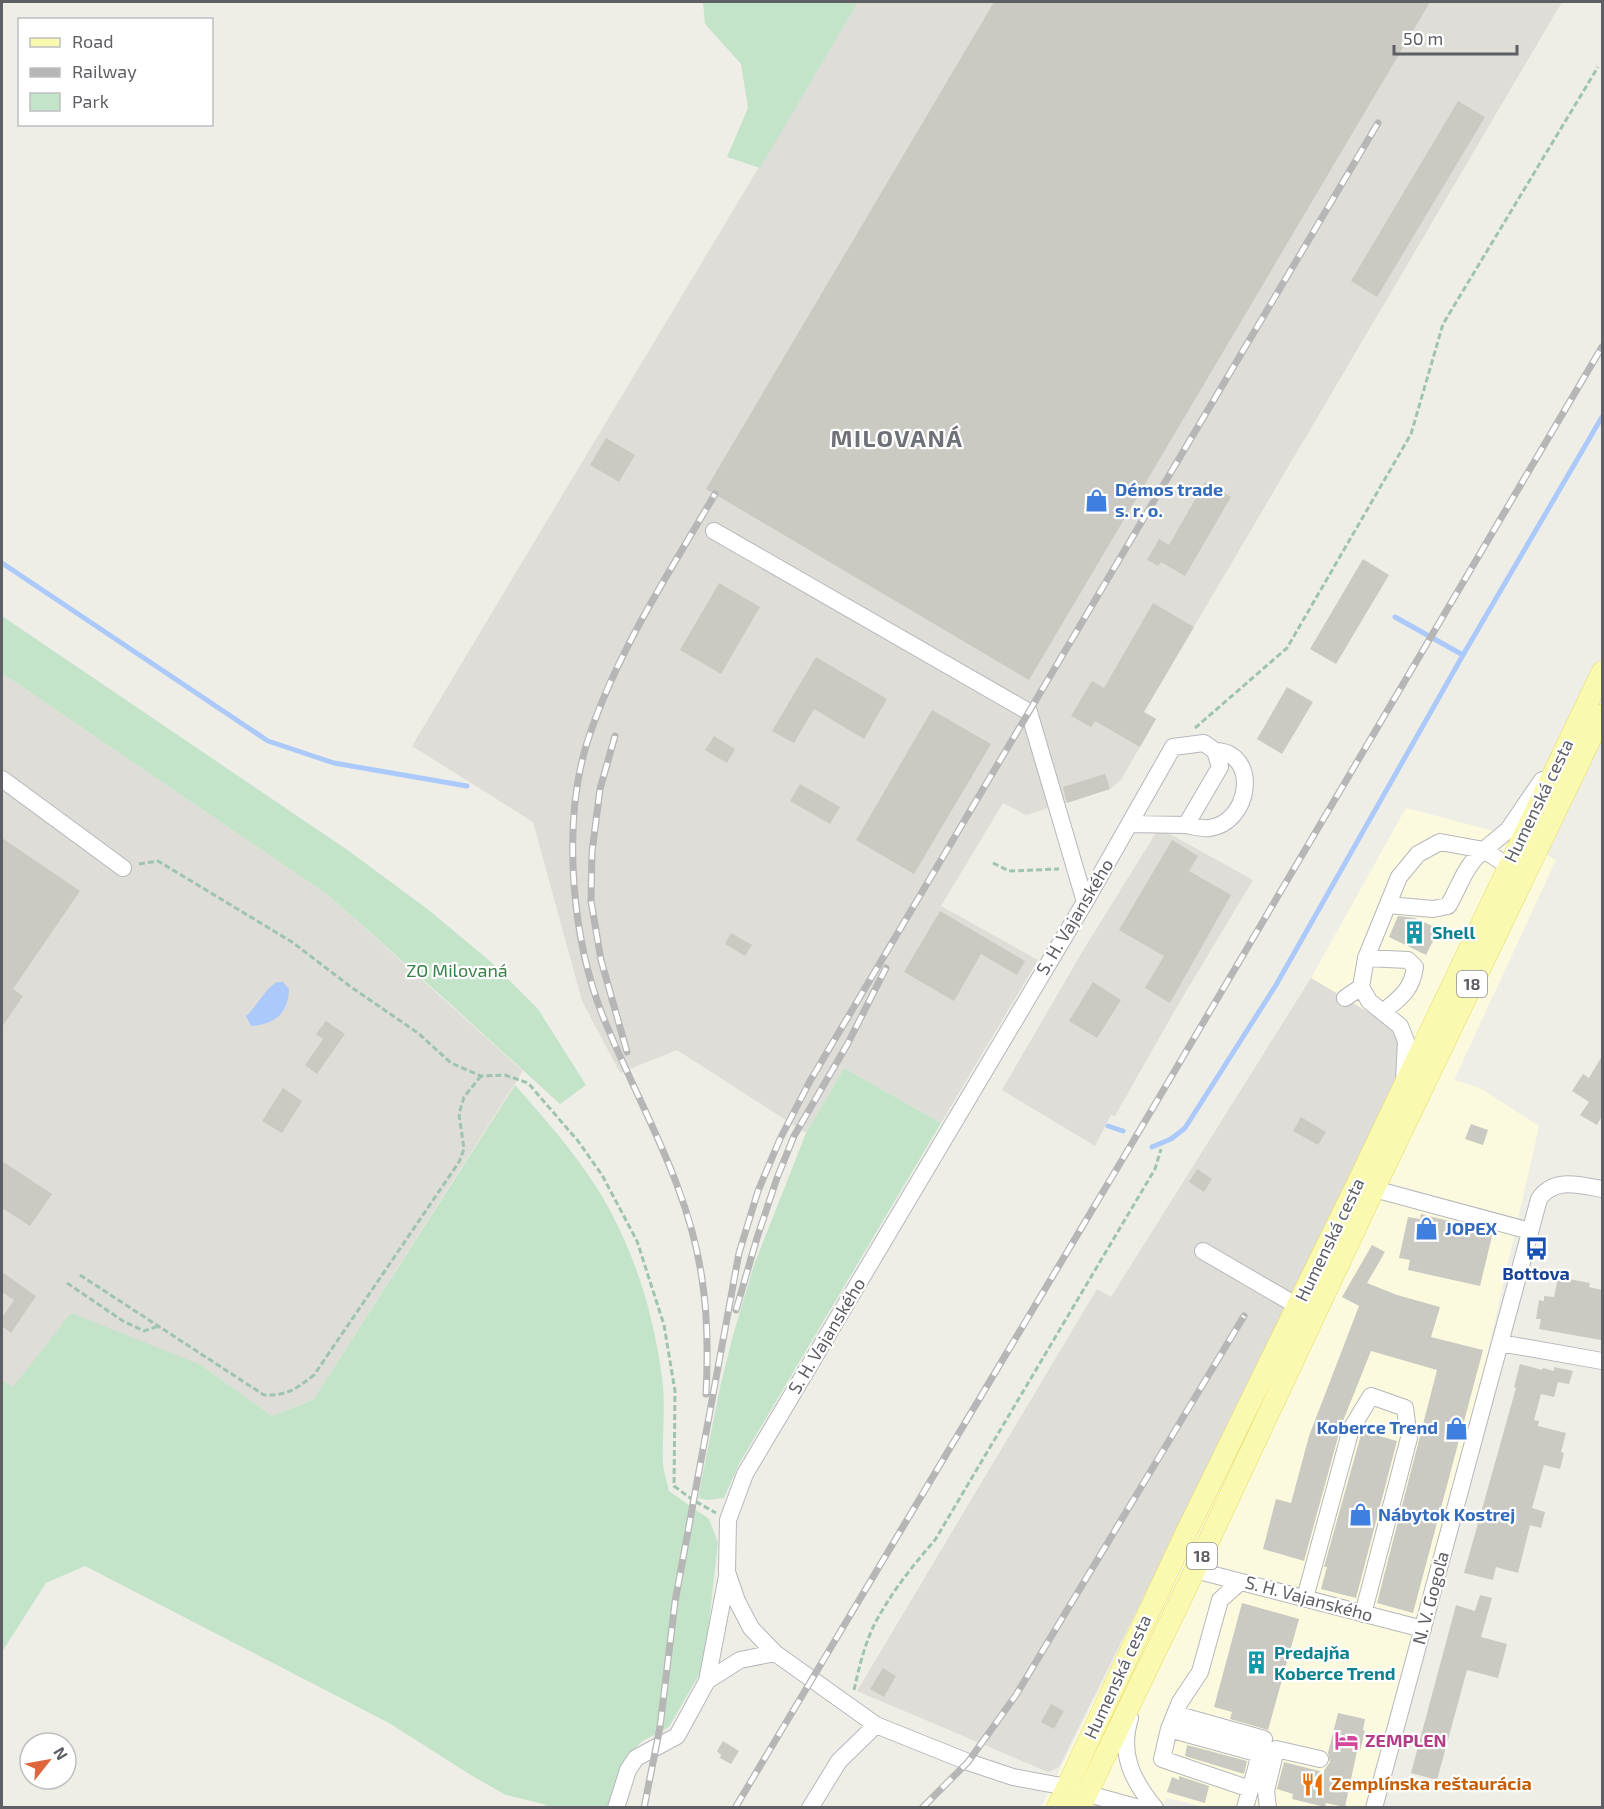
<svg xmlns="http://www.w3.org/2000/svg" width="1604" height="1809" font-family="'Exo 2',sans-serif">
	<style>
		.commercial { fill: #fcfade }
		.industrial { fill: #deddd8 }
		.green { fill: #c4e4ca }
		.water { fill: #abc9fa }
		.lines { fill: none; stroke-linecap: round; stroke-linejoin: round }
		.stream { stroke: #abc9fa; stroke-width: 5 }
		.building { fill: #cac9c2 }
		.minor-casing { stroke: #b6b7bb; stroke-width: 18 }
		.major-casing { stroke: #e9db65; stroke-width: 22 }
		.path { stroke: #9ec4b0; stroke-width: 3; stroke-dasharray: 6 3; stroke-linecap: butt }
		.minor { stroke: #fff; stroke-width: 16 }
		.major { stroke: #f9faaf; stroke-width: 21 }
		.rail-casing { stroke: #b6b6b7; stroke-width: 7 }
		.rail { stroke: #fff; stroke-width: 4.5; stroke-dasharray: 14; stroke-linecap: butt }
		.labels { text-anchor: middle; stroke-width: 4.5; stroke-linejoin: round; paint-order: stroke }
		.shield { fill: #fff; stroke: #8e8f93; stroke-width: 1.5 }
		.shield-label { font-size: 16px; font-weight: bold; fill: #5d5f65 }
		.shop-label { font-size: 18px; font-weight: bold; fill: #366cbe; stroke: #fff; text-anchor: start }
		.street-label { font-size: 18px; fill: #5d5f65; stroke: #fff }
		.culture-label { font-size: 18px; font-weight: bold; fill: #0d838f; stroke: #fff; text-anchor: start }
		.park-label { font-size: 18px; fill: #3a8049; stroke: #fff }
		.transit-label { font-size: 18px; font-weight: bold; fill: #164399; stroke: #fff }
		.hotel-label { font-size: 18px; font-weight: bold; fill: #b23c85; stroke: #fff; text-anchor: start }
		.food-label { font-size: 18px; font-weight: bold; fill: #c56008; stroke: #fff; text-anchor: start }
		.district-label { font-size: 24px; font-weight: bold; letter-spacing: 1.5px; fill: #6e7177; stroke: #fff }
	</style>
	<rect width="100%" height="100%" fill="#efeee6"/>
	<path class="commercial" d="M1406,808L1513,836L1556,860L1454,1080L1480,1088L1539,1126L1481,1382L1365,1807H1205L1167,1798L1161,1807L1041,1808L1349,1184L1393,1027L1311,978Z"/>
	<path class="industrial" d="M858,2H1562L1155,693L1130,704L1156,719L1121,780L1110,789L1026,815L1003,803L941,906L1038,960L941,1123L844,1068L806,1133L677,1050L620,1073L582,1001L533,822L412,746Z
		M2,673L328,895L523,1071L313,1400L272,1416L201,1365L12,1387L2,1380Z
		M1159,828L1253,880L1175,1010L1115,1116L1111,1115L1095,1146L1002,1090L1082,952Z
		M1311,978L1393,1027L1399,1042L1398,1074L1349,1184L1059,1767L1048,1772L857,1691L1097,1289L1111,1297Z"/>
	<path class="green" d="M703,2H858L760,168L727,157L748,108L741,64L705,24Z
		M2,616L349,851L430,911L491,962L538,1009L586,1085L560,1104L447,1001L328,895L2,673Z
		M844,1068L941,1123L740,1462L724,1498L707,1500L698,1498L720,1387L733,1335L754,1265L806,1133Z
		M515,1085C543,1117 572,1149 595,1185C632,1243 653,1309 662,1377C666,1406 662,1435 663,1464C664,1473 667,1482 669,1491L709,1519L718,1543L704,1666L669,1727L641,1742L622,1764L607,1807H549L543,1804L506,1795L474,1777L389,1723L85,1566L46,1583L2,1652V1380L13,1387L71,1313L201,1365L272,1416L313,1400Z"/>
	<path class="water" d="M277,982H283L289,989C288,1014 275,1024 251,1026L246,1016C256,1007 267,987 277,982Z"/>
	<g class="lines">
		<path class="stream" d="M2,563L268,741L334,763L467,786
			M1395,617L1463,655
			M1108,1126L1123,1131
			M1152,1147L1171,1139L1185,1128L1276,985L1463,655L1602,417"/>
	</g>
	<path class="building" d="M994,2H1430L1029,680L706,489Z
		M1458,101L1485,117L1377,297L1351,281Z
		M606,438L635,455L619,482L590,465Z
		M1205,482L1231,497L1185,576L1161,562L1158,566L1147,560L1159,539L1169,545Z
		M1363,559L1389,575L1336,664L1310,649Z
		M719,583L760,607L721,674L680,650Z
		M1153,603L1194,627L1144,712L1156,719L1140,747L1095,721L1091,727L1071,716L1092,681L1104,688Z
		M816,657L887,699L864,739L814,709L794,743L772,731Z
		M1287,687L1313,702L1282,754L1257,739Z
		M932,710L991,744L914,874L856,840Z
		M714,736L735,749L727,763L705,750Z
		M1105,774L1110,789L1067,803L1063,787Z
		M800,784L840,807L830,824L790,801Z
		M2,838L80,891L13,989L23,996L2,1027Z
		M1172,840L1198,856L1189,871L1231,895L1170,1003L1145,988L1164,956L1119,930Z
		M940,911L1025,961L1017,975L981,954L954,1001L904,972Z
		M1398,916L1415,918L1439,929L1426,955L1389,937Z
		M731,933L752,945L745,956L725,944Z
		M1093,982L1121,1000L1097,1038L1069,1021Z
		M326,1021L345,1034L317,1074L305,1065L323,1039L316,1034Z
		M1602,1056V1116L1597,1125L1580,1115L1589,1102L1572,1091L1583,1074L1589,1078Z
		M283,1088L302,1101L282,1133L262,1121Z
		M1301,1117L1326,1132L1318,1145L1293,1131Z
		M1471,1124L1488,1130L1483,1145L1465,1139Z
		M2,1161L52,1194L30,1226L2,1208Z
		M1197,1169L1212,1179L1204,1192L1189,1182Z
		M1421,1214L1493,1232L1480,1286L1408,1270L1410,1260L1399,1258L1408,1217L1420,1219Z
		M1372,1245L1385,1252L1367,1283L1397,1295L1440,1307L1431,1337L1483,1350L1413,1613L1377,1603L1437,1370L1371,1351L1341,1426L1304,1561L1263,1549L1276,1499L1291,1503L1309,1436L1359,1306L1342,1297Z
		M2,1272L36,1296L11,1333L2,1326V1318L14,1300L2,1292Z
		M1558,1277L1590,1283L1589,1287L1602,1290L1601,1340L1539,1329L1541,1319H1536L1539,1300L1544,1301V1296L1554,1297Z
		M1520,1364L1542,1370L1543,1368L1554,1371V1367L1573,1371L1569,1384L1558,1382L1554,1397L1541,1394L1534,1420L1539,1421L1538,1426L1566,1433L1561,1452L1564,1453L1560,1469L1544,1465L1532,1508L1545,1512L1541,1528L1530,1525L1518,1573L1496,1567L1493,1580L1464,1573L1516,1388L1514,1387Z
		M1362,1431L1397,1441L1356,1598L1321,1589L1327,1567H1324Z
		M1480,1595L1492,1598L1481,1637L1507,1644L1498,1678L1467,1670L1437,1780L1411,1773L1456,1605L1475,1611Z
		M1242,1603L1299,1619L1268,1730L1230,1719L1232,1712L1214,1707Z
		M883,1668L896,1676L884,1697L870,1689Z
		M1051,1704L1064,1711L1054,1729L1041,1722Z
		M1338,1713L1365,1719L1363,1730L1365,1731L1360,1751H1357L1345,1807L1326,1803L1325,1807L1292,1799L1293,1794L1277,1789L1284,1762L1323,1772L1330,1762L1328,1753Z
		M723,1741L739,1751L731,1764L720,1758L721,1755L717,1751Z
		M1187,1745L1247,1761L1244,1774L1185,1756Z
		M1179,1776L1209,1786L1205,1803L1167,1792L1172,1777L1179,1780Z"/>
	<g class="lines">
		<defs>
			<path id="minor" d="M714,531L1029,712L1085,902
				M2,779L123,868
				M1130,824L1186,825L1220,767L1215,751L1204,743L1173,747L1085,902L745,1474L728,1520L727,1572L737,1601L751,1628L775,1653L876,1725L968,1762L1013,1777L1056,1785L1139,1808
				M1186,825C1193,826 1202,829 1209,828C1251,823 1260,752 1215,751
				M1388,905L1433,909L1448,906C1460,886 1465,865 1484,850L1508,866L1510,878
				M1366,958L1408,960L1415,967C1412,990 1400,998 1383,1012
				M1345,998L1361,987
				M1404,1081L1406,1041L1400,1026L1369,1001L1361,987L1366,958L1399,877L1418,854L1440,842L1484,850L1508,830L1542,780
				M1363,1186L1530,1231
				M1203,1251L1306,1311
				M1500,1343L1602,1361
				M1195,1570L1423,1629
				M1240,1582L1220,1600L1200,1672L1180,1702L1169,1729L1162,1759L1250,1789
				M1305,1598L1351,1429L1371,1396L1405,1408L1409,1438L1363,1614
				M707,1681L740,1660L775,1653
				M1175,1714L1264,1739L1260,1754
				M1130,1718C1119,1754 1132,1780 1155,1808
				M1169,1729L1260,1754L1245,1808
				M616,1808L628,1770L636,1758L677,1736L707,1681L727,1576
				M810,1808L839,1761L876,1725
				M1268,1808L1266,1791L1276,1749L1320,1759
				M1374,1808L1539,1199C1554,1177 1579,1185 1602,1189"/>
			<path id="major" d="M1057,1808L1185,1535L1357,1184L1602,672
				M1080,1808L1195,1570L1374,1189L1602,715"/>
		</defs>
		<use href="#minor" class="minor-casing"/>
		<use href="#major" class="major-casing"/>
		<path class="path" d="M1195,728L1287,648L1411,434L1443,324L1598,67
			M993,863L1009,871L1059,869
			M139,864L158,861L292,942L351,987L418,1033L451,1063L481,1076L505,1075L528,1083L578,1141L602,1175L637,1241L664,1325L675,1391L674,1486L693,1500L716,1513
			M80,1275L264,1395C287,1396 296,1389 314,1375L459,1162L464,1149L459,1114L464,1097L481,1076
			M67,1283L123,1321L144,1331L159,1326
			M854,1690C860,1663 867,1634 882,1611C897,1585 916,1562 935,1540L1155,1169L1161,1149"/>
		<use href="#minor" class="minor"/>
		<use href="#major" class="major"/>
		<defs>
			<path id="rail" d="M615,736L600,789L592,852L591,901L601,960L627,1052
				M736,1310L757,1238L777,1178L794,1136L847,1045L886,968
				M706,1394C708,1355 708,1317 702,1279C689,1186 639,1105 604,1019C572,941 562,827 586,746C614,656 668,575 715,494
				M644,1808L660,1727L675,1602L739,1253L758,1191L780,1139L810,1081L1378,123
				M735,1808L1128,1150L1602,347
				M922,1808L968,1762L1016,1695L1244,1316"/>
		</defs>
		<use href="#rail" class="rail-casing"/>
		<use href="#rail" class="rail"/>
	</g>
	<defs>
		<symbol id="shop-bare" viewBox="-9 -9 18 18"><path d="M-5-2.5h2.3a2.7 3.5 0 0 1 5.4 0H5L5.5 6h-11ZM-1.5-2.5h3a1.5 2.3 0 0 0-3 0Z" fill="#3f7fe0" stroke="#fff" stroke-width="2.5" paint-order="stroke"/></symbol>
		<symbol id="building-bare" viewBox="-9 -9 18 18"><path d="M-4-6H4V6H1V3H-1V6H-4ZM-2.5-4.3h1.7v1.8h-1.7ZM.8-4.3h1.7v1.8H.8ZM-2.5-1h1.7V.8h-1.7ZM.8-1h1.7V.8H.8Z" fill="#0f9aa8" stroke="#fff" stroke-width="2.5" paint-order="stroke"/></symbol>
		<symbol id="bus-bare" viewBox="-9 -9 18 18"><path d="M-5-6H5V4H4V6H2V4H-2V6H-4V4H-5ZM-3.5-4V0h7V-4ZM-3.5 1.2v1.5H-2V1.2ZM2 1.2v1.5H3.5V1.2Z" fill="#1a4fb4" stroke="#fff" stroke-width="2.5" paint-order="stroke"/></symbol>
		<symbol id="hotel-bare" viewBox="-9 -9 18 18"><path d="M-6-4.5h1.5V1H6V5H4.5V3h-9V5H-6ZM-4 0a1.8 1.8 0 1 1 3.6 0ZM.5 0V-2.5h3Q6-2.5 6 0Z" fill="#d1479c" stroke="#fff" stroke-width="2.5" paint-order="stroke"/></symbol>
		<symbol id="restaurant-bare" viewBox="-9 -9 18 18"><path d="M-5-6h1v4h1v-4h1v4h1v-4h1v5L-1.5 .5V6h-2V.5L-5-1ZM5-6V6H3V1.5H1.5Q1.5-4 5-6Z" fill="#e8710a" stroke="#fff" stroke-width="2.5" paint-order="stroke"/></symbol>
	</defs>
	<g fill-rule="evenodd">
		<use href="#shop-bare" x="1080" y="484" width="33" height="33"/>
		<use href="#building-bare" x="1398" y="916" width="33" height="33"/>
		<use href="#shop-bare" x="1410" y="1212" width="33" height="33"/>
		<use href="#bus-bare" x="1520" y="1232" width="33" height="33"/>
		<use href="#shop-bare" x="1440" y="1412" width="33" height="33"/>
		<use href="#shop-bare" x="1344" y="1498" width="33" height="33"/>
		<use href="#building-bare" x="1240" y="1646" width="33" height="33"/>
		<use href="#hotel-bare" x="1330" y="1724" width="33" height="33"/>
		<use href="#restaurant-bare" x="1296" y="1768" width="33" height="33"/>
	</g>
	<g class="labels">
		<g class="shield">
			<rect x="1457" y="971" width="30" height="26" rx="4.5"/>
			<rect x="1187" y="1543" width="30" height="26" rx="4.5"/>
		</g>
		<g class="shield-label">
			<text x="1472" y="990">18</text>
			<text x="1202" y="1562">18</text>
		</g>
		<g class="shop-label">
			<text x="1115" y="496">Démos trade<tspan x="1115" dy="21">s. r. o.</tspan></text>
			<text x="1445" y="1235">JOPEX</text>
			<text x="1438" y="1434" text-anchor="end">Koberce Trend</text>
			<text x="1378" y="1521">Nábytok Kostrej</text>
		</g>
		<g class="street-label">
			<text transform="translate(1539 801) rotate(-64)" y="6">Humenská cesta</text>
			<text transform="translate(1075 917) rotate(-59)" y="6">S. H. Vajanského</text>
			<text transform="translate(1330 1240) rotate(-64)" y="6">Humenská cesta</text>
			<text transform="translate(827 1336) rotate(-59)" y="6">S. H. Vajanského</text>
			<text transform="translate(1431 1598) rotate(-75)" y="6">N. V. Gogoľa</text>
			<text transform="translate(1309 1599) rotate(15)" y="6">S. H. Vajanského</text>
			<text transform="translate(1118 1677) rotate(-65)" y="6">Humenská cesta</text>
		</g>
		<g class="culture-label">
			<text x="1432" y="939">Shell</text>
			<text x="1274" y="1659">Predajňa<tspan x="1274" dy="21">Koberce Trend</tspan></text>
		</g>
		<g class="park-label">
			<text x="457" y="977">ZO Milovaná</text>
		</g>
		<g class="transit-label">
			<text x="1536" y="1280">Bottova</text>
		</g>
		<g class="hotel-label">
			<text x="1365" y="1747">ZEMPLEN</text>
		</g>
		<g class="food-label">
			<text x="1331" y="1790">Zemplínska reštaurácia</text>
		</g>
		<g class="district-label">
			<text x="897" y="447">MILOVANÁ</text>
		</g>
	</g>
	<rect width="1604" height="1809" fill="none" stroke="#5d5f65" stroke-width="6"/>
	<rect x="18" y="18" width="195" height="108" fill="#ffffff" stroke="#bebfc1" stroke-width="1.5"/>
	<rect x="30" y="38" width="30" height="9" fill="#f9faaf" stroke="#bebfc1" stroke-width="1.5"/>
	<text x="72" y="48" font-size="18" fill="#5d5f65">Road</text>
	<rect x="30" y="68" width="30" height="9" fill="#b6b6b7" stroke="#bebfc1" stroke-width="1.5"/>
	<text x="72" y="78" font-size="18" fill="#5d5f65">Railway</text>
	<rect x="30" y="93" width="30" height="18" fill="#c4e4ca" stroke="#bebfc1" stroke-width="1.5"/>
	<text x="72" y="108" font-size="18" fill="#5d5f65">Park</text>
	<g transform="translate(48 1761) rotate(59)"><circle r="28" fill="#ffffff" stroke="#bebfc1" stroke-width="1.5"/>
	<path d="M0-4.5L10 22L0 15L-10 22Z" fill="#de653c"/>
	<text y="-9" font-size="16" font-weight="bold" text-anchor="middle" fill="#5d5f65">N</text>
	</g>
	<path d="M1394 45v9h123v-9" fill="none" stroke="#5d5f65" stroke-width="3"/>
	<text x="1403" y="45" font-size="18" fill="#5d5f65" stroke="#ffffff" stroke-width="4.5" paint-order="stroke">50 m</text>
</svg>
